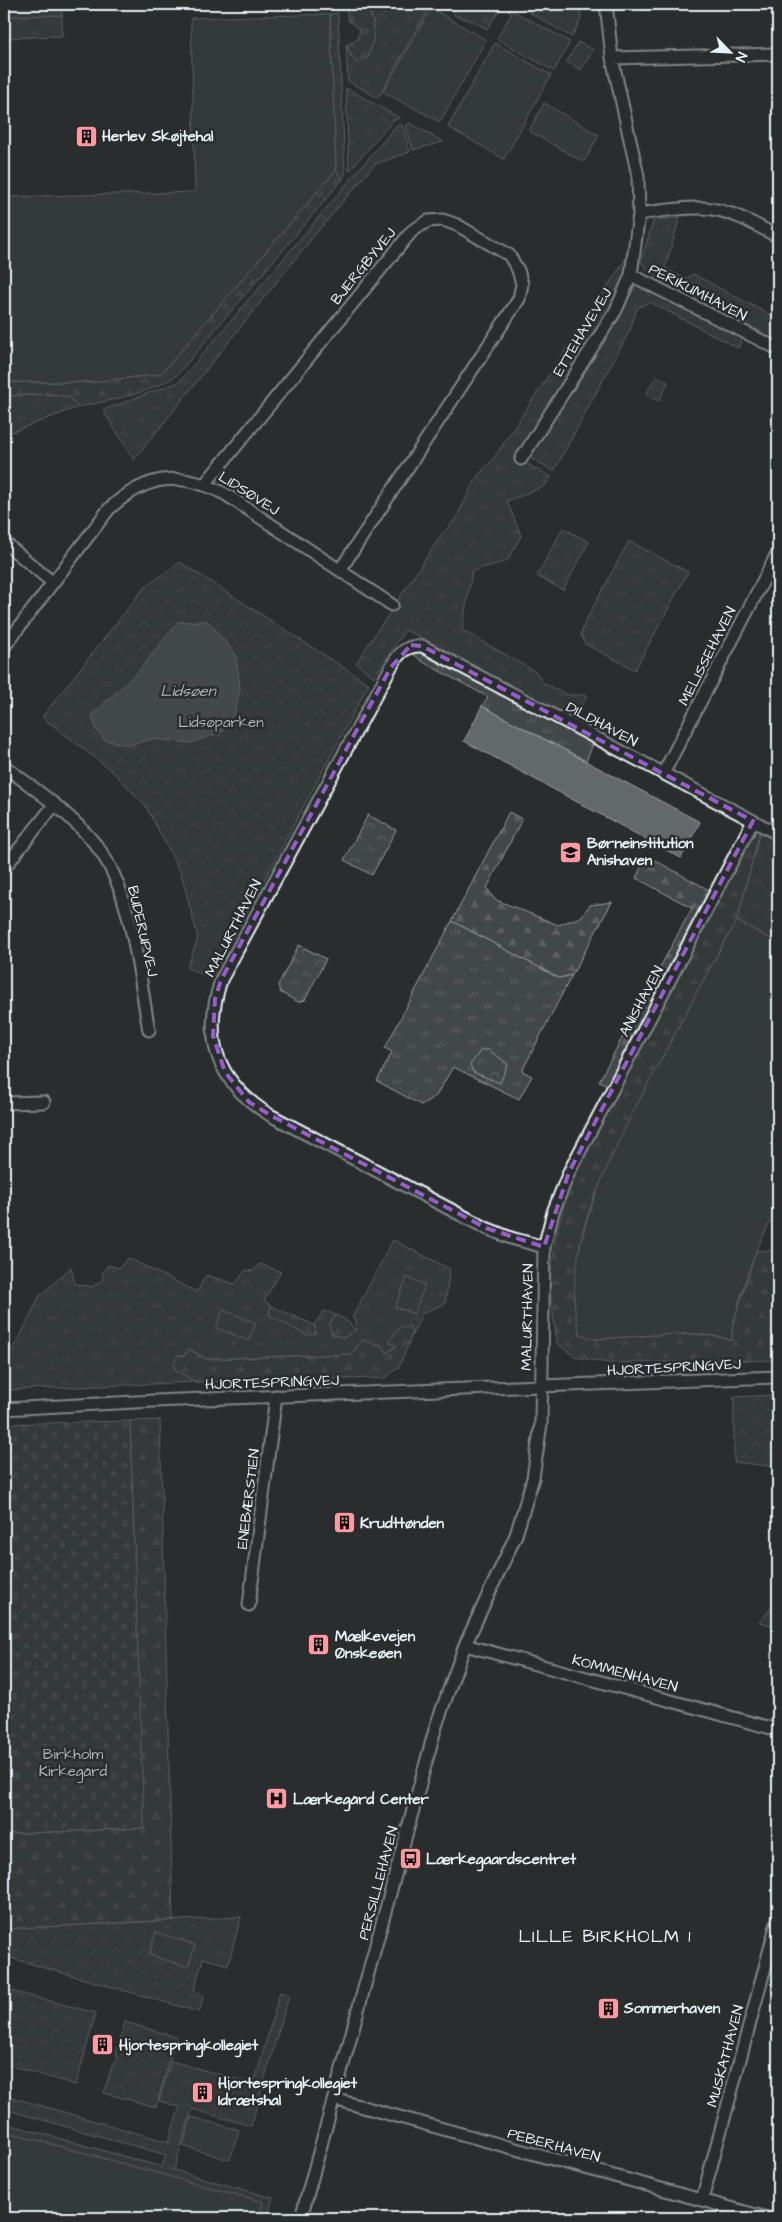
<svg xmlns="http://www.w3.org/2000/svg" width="782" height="2222" font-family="'Architects Daughter',sans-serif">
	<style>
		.grass { fill: url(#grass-tufts); stroke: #959ca0 }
		.forest { fill: url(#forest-firs); stroke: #959ca0 }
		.cemetery { fill: url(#cemetery-stones); stroke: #959ca0 }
		.park { fill: url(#park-crowns); stroke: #959ca0 }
		.pitch { fill: #424648; stroke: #959ca0 }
		.water { fill: #63686b; stroke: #989fa3 }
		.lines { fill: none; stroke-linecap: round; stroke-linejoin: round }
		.minor-casing { stroke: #e8f1f8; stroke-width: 15 }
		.minor { stroke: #2a2d2e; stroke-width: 11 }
		.marked { fill: none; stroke: #965dcd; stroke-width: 4; stroke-dasharray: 10 6; stroke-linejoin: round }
		.labels { text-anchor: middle; stroke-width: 5; stroke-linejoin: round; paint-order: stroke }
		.poi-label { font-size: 15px; font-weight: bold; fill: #e8f1f8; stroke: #2a2d2e; text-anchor: start }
		.street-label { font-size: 15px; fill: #e8f1f8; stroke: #2a2d2e }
		.park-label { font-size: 15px; fill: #aeb5ba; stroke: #2a2d2e }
		.water-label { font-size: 16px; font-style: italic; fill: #acb3b9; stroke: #2a2d2e }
		.quarter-label { font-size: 18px; letter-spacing: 1px; fill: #e8f1f8; stroke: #2a2d2e }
	</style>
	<defs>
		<pattern id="grass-tufts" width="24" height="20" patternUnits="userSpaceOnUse" patternTransform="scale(1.25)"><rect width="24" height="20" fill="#424648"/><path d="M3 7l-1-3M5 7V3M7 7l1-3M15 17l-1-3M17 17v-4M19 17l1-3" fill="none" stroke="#5d6163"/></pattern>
		<pattern id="forest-firs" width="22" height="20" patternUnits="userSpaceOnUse" patternTransform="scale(1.25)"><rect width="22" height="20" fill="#424648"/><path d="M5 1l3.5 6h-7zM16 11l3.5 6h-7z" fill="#5d6163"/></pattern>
		<pattern id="cemetery-stones" width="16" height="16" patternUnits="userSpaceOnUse" patternTransform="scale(1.25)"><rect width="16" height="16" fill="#424648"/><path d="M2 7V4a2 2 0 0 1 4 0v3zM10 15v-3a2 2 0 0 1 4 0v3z" fill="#5d6163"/></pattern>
		<pattern id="park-crowns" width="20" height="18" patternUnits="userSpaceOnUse" patternTransform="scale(1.25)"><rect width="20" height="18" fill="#424648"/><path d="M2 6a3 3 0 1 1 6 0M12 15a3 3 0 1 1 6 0" fill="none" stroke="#5d6163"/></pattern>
	</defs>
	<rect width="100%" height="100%" fill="#2a2d2e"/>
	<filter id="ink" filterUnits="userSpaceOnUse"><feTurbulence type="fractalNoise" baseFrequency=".02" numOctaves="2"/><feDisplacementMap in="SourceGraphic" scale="10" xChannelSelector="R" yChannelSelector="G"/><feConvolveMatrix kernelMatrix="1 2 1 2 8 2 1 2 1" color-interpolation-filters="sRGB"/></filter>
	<g filter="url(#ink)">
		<path class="grass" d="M515,4H580L581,19L572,37Z
			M430,6L378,98L348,81L346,45L351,56L374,23L368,8Z
			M338,13L345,173L342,180L336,170L330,14Z
			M62,15V36L4,38V16Z
			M346,88L400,118L393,120L349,171Z
			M410,123L443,142L413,150L406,125Z
			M402,125L410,152L375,164L312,238L134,460L103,410L179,382L396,126Z
			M680,217L665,268L685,279L693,274L778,319V344L655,279L641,262L653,221Z
			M627,257L625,275L614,307L518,459L551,477L545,486L507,501L521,536L507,561L472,571L462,630L536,672L544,684L568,695H587L576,717L599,730L586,761L482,706L488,697L423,662L411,652L420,637L405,630L374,677L356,663L442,534C465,515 468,479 492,461Z
			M637,282L743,336L738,348L650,302L637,308L630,330L554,471L529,457L620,317Z
			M52,394L69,397L78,407L4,435V396Z
			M629,541L688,572L635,670L585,644L581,634L585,622Z
			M760,831L778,841V943L737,921Z
			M452,921L559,978L572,975L522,1071L532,1076L519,1099L453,1067L436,1096L421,1105L377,1081L392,1052L385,1048Z
			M393,1240L450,1269L445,1304L422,1313L412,1335L410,1327L389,1342L397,1345L387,1353L362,1340L352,1354L207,1359L189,1349L176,1371L197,1382L4,1390V1361L20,1337L39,1297L71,1267L75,1284L92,1287L103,1280L102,1273L108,1265L119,1268L128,1258L197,1292L206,1275L235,1284L246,1270L253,1271L260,1264L281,1272L264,1300L271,1306L269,1315L316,1333L314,1325L324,1311L336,1315L329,1325L356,1330V1320L352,1318Z
			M280,1992L289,1995L251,2126L192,2109L174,2170L273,2198L267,2218H4V2123L162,2167L166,2155L4,2109V2095L168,2142L180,2107L159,2101L171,2061L254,2084Z"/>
		<path class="forest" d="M452,4H488L499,11L487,29L473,21L455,16Z
			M346,8H368C376,29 375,36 368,57L356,63L346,45L357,40L360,30L348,20Z
			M336,170L342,180L177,375C149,394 111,400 78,407L69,397L52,394L4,396V382H93L161,374Z
			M509,812L522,819L487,888L494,899L558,925L581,917L590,905L612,902L572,975L559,978L452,921Z
			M760,831L737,921L720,949L637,1105L594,1197L584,1227L579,1250L574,1301L594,1339C630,1338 701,1328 732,1341V1327L756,1251L778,1250V1360L608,1363L575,1357L557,1343L549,1284L557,1230L574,1171L620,1091L599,1081L692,908L636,878L647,856L720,896L750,839Z
			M271,1306L314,1325L316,1333L308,1336L269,1315Z
			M336,1315L346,1320L356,1330L343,1338L332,1334L329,1325Z
			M400,1327H410L412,1335L399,1367L385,1378L197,1382L176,1371L174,1364L178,1355L185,1356L188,1349L207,1359L352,1354L362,1340L381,1345L387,1353L397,1346L389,1342Z
			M160,1420L173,1920L4,1929V1834L143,1828L130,1421Z"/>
		<path class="cemetery" d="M130,1421L144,1828L4,1834V1424Z"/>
		<path class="park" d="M4,4H62V15L4,16Z
			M656,376L668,382L659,401L646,395Z
			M563,528L589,542L563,590L537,576Z
			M180,562L369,684L212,978L187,968L198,938L181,873L145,805L112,771L42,717L144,588Z
			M368,815L396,830L372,875L344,860Z
			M299,945L326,959L305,1000L298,1002L280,992L278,985Z
			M481,1050H489L508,1064L500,1083L473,1072L470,1065Z
			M407,1277L425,1285L414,1314L395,1307Z
			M223,1310L256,1323L249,1341L216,1328Z
			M778,1395V1467L734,1462V1397Z
			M778,1600V1627L759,1622Z
			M241,1917L228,1965L203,1958L194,1991L204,1995L199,2012L4,1956V1929Z
			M4,1989L96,2013L76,2085L4,2064Z
			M125,2022L176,2037L156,2107L104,2093L113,2063L118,2059L116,2053Z"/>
		<path class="pitch" d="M431,8L486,40L440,122L383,92Z
			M513,11L570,42L554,71L497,39Z
			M330,14L336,170L161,374L93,382H4V197L195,192L191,18Z
			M578,42L593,50L581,70L567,62Z
			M495,43L551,75L504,159L448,127Z
			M544,103L599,135L584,162L529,131Z
			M737,921L778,943V1205L756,1251L746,1279L732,1327V1341C701,1327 630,1338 594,1339L580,1334C553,1249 628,1121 668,1047C690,1005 712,962 737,921Z
			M156,1932L195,1945L188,1967L149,1955Z
			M191,2117L239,2130L230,2160L183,2146Z
			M4,2131L263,2202L259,2218H4Z"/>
		<path class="water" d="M208,621L236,654L240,688L235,712L222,732L191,743L152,739L128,745L104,740L96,729L92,715L138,672L178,622Z
			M482,706L700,822L681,858L464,741Z"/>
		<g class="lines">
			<defs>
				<path id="minor" d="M612,58L778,54
					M639,214C660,211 681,207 702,208C729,209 755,224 778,237
					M631,275L778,349
					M521,459L616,310L631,275L639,214L638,176L612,58L606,4
					M205,484L412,231L428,221L443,220L457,225L509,255L518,270L522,284L519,299L340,570
					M4,542L53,583
					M4,647L109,509C147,474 180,471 225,494L392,605
					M4,766C36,790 70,813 96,845C133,892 138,972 149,1030
					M663,774L778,552
					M4,868L55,804
					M4,1103L44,1102
					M544,1247L511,1238L486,1228L270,1115C217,1082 202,1040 221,980L391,667C399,653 406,645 422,646L778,834
					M4,1409L154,1401L778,1377
					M249,1605L276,1396
					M465,1645L778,1730
					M334,2099L767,2218
					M702,2200L778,1919
					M301,2218L436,1726L465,1645L516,1535L533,1478L541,1424L544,1247L553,1212L569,1172L753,821"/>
			</defs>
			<use href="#minor" class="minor-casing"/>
			<use href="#minor" class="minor"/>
		</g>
	</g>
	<path d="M0 0H782V2222H0ZM411,645L422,646L753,821L569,1172L544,1247L486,1228L270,1115L249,1102L225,1072L213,1036L215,999L221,980L391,667Z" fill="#2a2d2e" fill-opacity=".55" fill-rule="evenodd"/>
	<path class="marked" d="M411,645L422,646L753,821L569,1172L544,1247L486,1228L270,1115L249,1102L225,1072L213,1036L215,999L221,980L391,667Z"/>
	<defs>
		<symbol id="building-square" viewBox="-11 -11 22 22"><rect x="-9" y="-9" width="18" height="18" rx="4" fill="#ff9aa2" stroke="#2a2d2e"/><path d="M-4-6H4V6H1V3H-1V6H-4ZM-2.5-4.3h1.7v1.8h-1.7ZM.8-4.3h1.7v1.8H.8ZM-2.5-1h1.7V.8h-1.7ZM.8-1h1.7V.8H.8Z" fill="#111"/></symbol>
		<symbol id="school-square" viewBox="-11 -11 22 22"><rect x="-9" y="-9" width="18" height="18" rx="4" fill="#ff9aa2" stroke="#2a2d2e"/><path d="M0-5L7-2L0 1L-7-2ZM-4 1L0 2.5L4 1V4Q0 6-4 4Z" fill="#111"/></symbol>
		<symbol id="hospital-square" viewBox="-11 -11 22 22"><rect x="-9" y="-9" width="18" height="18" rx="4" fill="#ff9aa2" stroke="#2a2d2e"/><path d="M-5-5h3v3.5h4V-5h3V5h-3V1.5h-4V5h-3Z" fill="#111"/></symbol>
		<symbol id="bus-square" viewBox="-11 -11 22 22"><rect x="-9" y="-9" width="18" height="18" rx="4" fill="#ff9aa2" stroke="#2a2d2e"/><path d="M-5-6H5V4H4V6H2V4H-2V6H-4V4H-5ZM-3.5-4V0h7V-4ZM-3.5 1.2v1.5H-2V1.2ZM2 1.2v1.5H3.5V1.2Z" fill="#111"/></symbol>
	</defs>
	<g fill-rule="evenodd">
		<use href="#building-square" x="74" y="124" width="25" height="25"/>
		<use href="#school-square" x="558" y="840" width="25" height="25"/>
		<use href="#building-square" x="332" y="1510" width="25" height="25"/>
		<use href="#building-square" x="306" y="1632" width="25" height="25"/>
		<use href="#hospital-square" x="264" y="1786" width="25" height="25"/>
		<use href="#bus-square" x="398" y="1846" width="25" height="25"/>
		<use href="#building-square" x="596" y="1996" width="25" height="25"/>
		<use href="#building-square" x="90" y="2032" width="25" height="25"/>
		<use href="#building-square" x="190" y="2080" width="25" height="25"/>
	</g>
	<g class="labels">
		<g class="poi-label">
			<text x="102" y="141">Herlev Skøjtehal</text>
			<text x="587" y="848">Børneinstitution<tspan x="587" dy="17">Anishaven</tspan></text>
			<text x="360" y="1528">Krudttønden</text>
			<text x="335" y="1641">Mælkevejen<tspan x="335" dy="17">Ønskeøen</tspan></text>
			<text x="293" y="1804">Lærkegård Center</text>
			<text x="426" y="1864">Lærkegaardscentret</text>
			<text x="624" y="2013">Sommerhaven</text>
			<text x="119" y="2050">Hjortespringkollegiet</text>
			<text x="218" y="2088">Hjortespringkollegiet<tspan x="218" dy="17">Idrætshal</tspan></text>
		</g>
		<g class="street-label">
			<text transform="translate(363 266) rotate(-51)" y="5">BJERGBYVEJ</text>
			<text transform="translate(698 292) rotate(27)" y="5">PERIKUMHAVEN</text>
			<text transform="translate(582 332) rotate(-59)" y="5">ETTEHAVEVEJ</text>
			<text transform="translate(249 493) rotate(32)" y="5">LIDSØVEJ</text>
			<text transform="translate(707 656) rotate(-63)" y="5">MELISSEHAVEN</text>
			<text transform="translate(602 724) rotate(28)" y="5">DILDHAVEN</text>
			<text transform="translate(233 928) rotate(-63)" y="5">MALURTHAVEN</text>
			<text transform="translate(143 931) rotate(77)" y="5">BUDERUPVEJ</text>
			<text transform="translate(641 1001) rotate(-62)" y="5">ANISHAVEN</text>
			<text transform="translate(527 1317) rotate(-89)" y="5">MALURTHAVEN</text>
			<text transform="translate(674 1367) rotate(-3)" y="5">HJORTESPRINGVEJ</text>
			<text transform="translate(272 1382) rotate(-2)" y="5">HJORTESPRINGVEJ</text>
			<text transform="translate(248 1499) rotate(-83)" y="5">ENEBÆRSTIEN</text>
			<text transform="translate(625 1673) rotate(15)" y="5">KOMMENHAVEN</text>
			<text transform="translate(378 1883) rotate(-75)" y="5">PERSILLEHAVEN</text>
			<text transform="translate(725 2056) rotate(-75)" y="5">MUSKATHAVEN</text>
			<text transform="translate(554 2145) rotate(15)" y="5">PEBERHAVEN</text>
		</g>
		<g class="park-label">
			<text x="221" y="727">Lidsøparken</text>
			<text x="73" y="1759">Birkholm<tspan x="73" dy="17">Kirkegård</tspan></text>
		</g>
		<g class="water-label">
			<text x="188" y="696">Lidsøen</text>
		</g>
		<g class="quarter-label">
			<text x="605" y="1942">LILLE BIRKHOLM 1</text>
		</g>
	</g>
	<rect width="782" height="2222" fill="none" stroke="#2a2d2e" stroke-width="20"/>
	<rect x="10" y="10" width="762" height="2202" fill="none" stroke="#e8f1f8" stroke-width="2" filter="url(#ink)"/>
	<g transform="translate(730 52) rotate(114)" stroke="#2a2d2e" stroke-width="4" paint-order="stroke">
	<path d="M0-4L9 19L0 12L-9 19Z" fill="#e8f1f8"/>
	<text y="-8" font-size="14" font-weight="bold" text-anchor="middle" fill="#e8f1f8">N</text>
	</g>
</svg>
